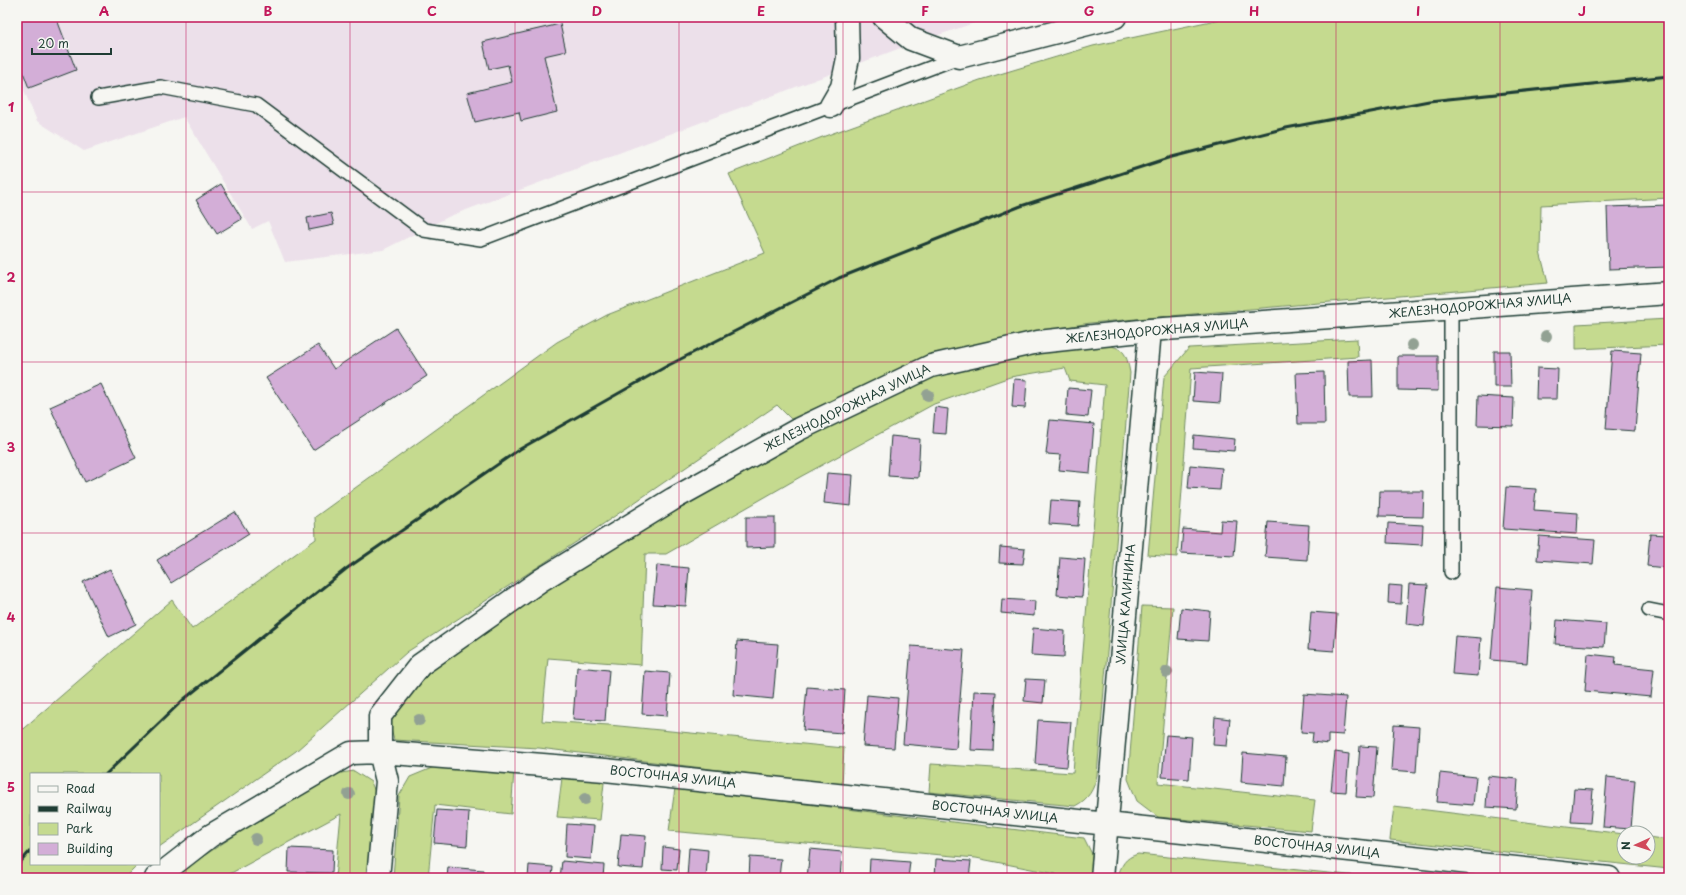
<svg xmlns="http://www.w3.org/2000/svg" width="1686" height="895" font-family="'Playpen Sans',sans-serif">
	<style>
		.built { fill: #ece0ea }
		.green { fill: #c5da8f; stroke: #728c62 }
		.building { fill: #d3aed7; stroke: #1f3d34 }
		.lines { fill: none; stroke-linecap: round; stroke-linejoin: round }
		.service-casing { stroke: #1f3d34; stroke-width: 16 }
		.minor-casing { stroke: #1f3d34; stroke-width: 25 }
		.secondary-casing { stroke: #1f3d34; stroke-width: 25 }
		.service { stroke: #f6f6f2; stroke-width: 13 }
		.minor { stroke: #f6f6f2; stroke-width: 22 }
		.secondary { stroke: #f6f6f2; stroke-width: 22 }
		.rail { stroke: #1f3d34; stroke-width: 3 }
		.tree { fill: #92a193 }
		.grid { fill: none; stroke: #c2185b; stroke-width: 1; stroke-opacity: 0.55 }
		.labels { text-anchor: middle; stroke-width: 3; stroke-linejoin: round; paint-order: stroke }
		.street-label { font-size: 12px; fill: #1f3d34; stroke: #f6f6f2 }
		.neatline { fill: none; stroke: #c2185b; stroke-width: 1.5 }
		.grid-label { font-size: 13px; text-anchor: middle; font-weight: bold; fill: #c2185b }
	</style>
	<rect width="100%" height="100%" fill="#f6f6f2"/>
	<filter id="ink" filterUnits="userSpaceOnUse"><feTurbulence type="fractalNoise" baseFrequency=".025" numOctaves="2"/><feDisplacementMap in="SourceGraphic" scale="8" xChannelSelector="R" yChannelSelector="G"/><feConvolveMatrix kernelMatrix="1 2 1 2 8 2 1 2 1" color-interpolation-filters="sRGB"/></filter>
	<g filter="url(#ink)">
		<path class="built" d="M17,17H992L906,46L450,216L383,250L285,262L268,221L252,229L184,117L84,151L37,121L17,74Z"/>
		<path class="green" d="M1230,17H1669V198L1541,205L1540,252L1548,283L1090,323L1018,335L911,365L791,419L777,405L590,533L407,652L296,751L159,847V774H31V864H138L124,878H17V734L172,600L192,629L316,539L315,517L557,342L607,315L765,253L729,174L825,136L980,80L1093,46Z
			M1669,319V345L1576,349V324Z
			M1357,339L1358,357L1191,368L1177,557L1148,555L1164,377L1189,348Z
			M1102,344C1124,348 1126,351 1130,373L1097,775C1094,789 1089,799 1075,806L929,792L931,764L1073,773L1105,385L1070,381L1065,368L1010,377L934,404L800,477L666,554H645L641,665L548,658L542,721L609,725L844,748L842,785L539,748L394,740L388,719L443,658L609,547L670,514L715,485L796,440L926,376L987,360Z
			M1142,606L1173,607L1158,783L1315,800L1311,831L1158,817L1137,801L1128,779Z
			M439,765L514,771L511,814L435,805L428,878H393L399,796L410,777Z
			M354,771L371,782L377,797L371,878H335L341,814L222,878H170L316,782L341,773Z
			M562,778L595,780L604,783L600,820L557,817Z
			M675,788L1084,838L1095,860L1094,878H1056V874L976,858L669,831Z
			M1394,806L1624,834V857H1648V837L1669,840V869L1390,840Z
			M1138,854L1379,878H1117C1122,865 1124,858 1138,854Z"/>
		<path class="building" d="M17,17H56L76,70L29,88L17,56Z
			M560,24L566,51L544,56L557,112L521,121L519,112L475,122L467,93L512,82L508,65L489,69L483,42Z
			M221,184L242,219L217,234L196,200Z
			M1669,205V267L1609,269L1607,207Z
			M331,213L334,225L309,230L307,218Z
			M396,328L427,376L313,450L266,378L318,345L334,369Z
			M1494,351H1510L1511,387H1494Z
			M1612,351L1641,353L1635,431L1606,429Z
			M1398,356H1438V391L1398,390Z
			M1372,360L1373,397H1349L1348,361Z
			M1537,368L1558,369L1557,399H1536Z
			M1195,372L1222,374L1220,403L1193,401Z
			M1324,372L1325,424H1298L1296,373Z
			M1014,379L1027,380L1025,408L1012,407Z
			M101,384L136,458L85,482L50,407Z
			M1068,388L1091,390L1088,417L1066,415Z
			M1478,396L1514,398L1513,426L1477,425Z
			M935,407L948,409L946,434L933,433Z
			M1050,420L1094,424L1090,473L1059,470L1061,455L1046,454Z
			M1194,435L1235,439L1234,451L1193,448Z
			M891,436L920,439L918,478L888,476Z
			M1190,465L1222,468L1220,490L1188,488Z
			M827,473L853,475L851,506L824,503Z
			M1506,487L1536,489L1534,510L1578,513L1577,534L1503,529Z
			M1380,491H1424L1423,517L1379,516Z
			M1051,500L1080,502L1078,526L1049,524Z
			M235,512L249,534L171,583L157,560Z
			M746,517H775V547L746,548Z
			M1221,520L1237,521L1234,556L1181,553L1183,529L1220,532Z
			M1268,522L1309,525L1307,560L1265,557Z
			M1388,523L1423,525L1422,545L1387,543Z
			M1650,534L1668,535L1665,568L1647,566Z
			M1539,536L1595,540L1593,564L1537,560Z
			M1000,547L1025,549L1023,564L999,563Z
			M1060,557L1085,559L1082,597L1057,595Z
			M657,565L689,568L686,606L653,604Z
			M110,569L136,624L109,637L83,582Z
			M1409,584L1428,585L1424,626L1406,624Z
			M1389,585L1402,586L1401,604L1388,603Z
			M1497,587L1532,590L1527,663L1491,660Z
			M1002,599L1035,601L1034,616L1001,613Z
			M1181,608L1210,611L1208,641L1178,639Z
			M1311,612L1337,614L1334,651L1308,649Z
			M1557,620L1606,624L1604,647L1555,644Z
			M1033,628L1065,631L1064,657L1031,655Z
			M1455,636L1481,638L1478,676L1452,674Z
			M737,641L778,644L773,699L733,695Z
			M911,646L964,650L956,749L903,744Z
			M1588,654L1616,657L1615,665L1654,669L1651,697L1585,691Z
			M577,667L609,670L605,721L573,719Z
			M645,671L670,673L667,716L642,714Z
			M1026,679L1045,680L1043,703L1024,701Z
			M807,687L845,690L842,733L803,730Z
			M974,691L996,692L993,751L971,750Z
			M1304,694L1346,697L1343,735L1328,734V744L1312,742L1313,733L1301,732Z
			M867,695L898,698L894,748L863,746Z
			M1215,717L1230,719L1227,746L1213,745Z
			M1038,720L1071,722L1067,767L1035,764Z
			M1394,725L1419,727L1416,772L1391,770Z
			M1166,735L1192,737L1189,779L1162,777Z
			M1360,746L1377,747L1373,798L1356,797Z
			M1335,752L1349,754L1346,792L1331,791Z
			M1243,753L1286,757L1284,786L1241,782Z
			M1440,773L1476,777L1473,805L1437,802Z
			M1488,776L1518,779L1516,809L1486,807Z
			M1607,777L1635,780L1631,829L1603,827Z
			M1574,789L1593,790L1590,823L1571,822Z
			M437,810L469,812L467,846L434,843Z
			M567,824L594,826L591,859L565,857Z
			M621,834L646,836L643,869L618,867Z
			M663,847L679,849L677,870L662,869Z
			M289,848L333,850L332,873L288,872Z
			M689,848L708,850L706,878H687Z
			M810,849L842,852L840,878H807Z
			M750,857L781,859L779,878H749Z
			M870,859L910,862L908,878H869Z
			M936,859L971,861L969,878H935Z
			M562,861L604,865L603,878H560Z
			M529,865L553,867L552,878H528Z
			M448,867L483,870V878H447Z"/>
		<g class="lines">
			<defs>
				<path id="service" d="M98,98L161,87L256,105L424,230L481,239L959,57
					M1451,309V572
					M1649,610L1669,614"/>
				<path id="minor" d="M156,878L210,836L351,753L380,752V716L420,665L541,580L673,499L799,429L931,366L1038,342L1150,330L1669,293
					M378,878L387,781L380,752L605,770L1609,878
					M1102,878L1150,330"/>
				<path id="secondary" d="M884,17L911,39L959,57L1115,17
					M831,106L842,87L848,58L847,17"/>
			</defs>
			<use href="#service" class="service-casing"/>
			<use href="#minor" class="minor-casing"/>
			<use href="#secondary" class="secondary-casing"/>
			<use href="#service" class="service"/>
			<use href="#minor" class="minor"/>
			<use href="#secondary" class="secondary"/>
			<path class="rail" d="M106,774L183,700L346,569L520,449L667,366L839,278L1021,206L1172,157L1286,128L1429,101L1669,76
				M17,866L31,850"/>
		</g>
		<g class="tree">
			<circle cx="1546" cy="336" r="6"/>
			<circle cx="1412" cy="345" r="6"/>
			<circle cx="928" cy="395" r="6"/>
			<circle cx="1167" cy="672" r="6"/>
			<circle cx="419" cy="720" r="6"/>
			<circle cx="349" cy="794" r="6"/>
			<circle cx="585" cy="799" r="6"/>
			<circle cx="256" cy="839" r="6"/>
		</g>
	</g>
	<path class="grid" d="M186,17V878M350,17V878M515,17V878M679,17V878M843,17V878M1007,17V878M1171,17V878M1336,17V878M1500,17V878M17,192H1669M17,362H1669M17,533H1669M17,703H1669"/>
	<g class="labels">
		<g class="street-label">
			<text transform="translate(1480 306) rotate(-5)" y="4">ЖЕЛЕЗНОДОРОЖНАЯ УЛИЦА</text>
			<text transform="translate(1157 331) rotate(-5)" y="4">ЖЕЛЕЗНОДОРОЖНАЯ УЛИЦА</text>
			<text transform="translate(847 408) rotate(-26)" y="4">ЖЕЛЕЗНОДОРОЖНАЯ УЛИЦА</text>
			<text transform="translate(1126 604) rotate(-85)" y="4">УЛИЦА КАЛИНИНА</text>
			<text transform="translate(673 777) rotate(6)" y="4">ВОСТОЧНАЯ УЛИЦА</text>
			<text transform="translate(995 812) rotate(6)" y="4">ВОСТОЧНАЯ УЛИЦА</text>
			<text transform="translate(1317 847) rotate(6)" y="4">ВОСТОЧНАЯ УЛИЦА</text>
		</g>
	</g>
	<rect width="1686" height="895" fill="none" stroke="#f6f6f2" stroke-width="44"/>
	<rect x="30" y="773" width="130" height="92" fill="#f6f6f2" stroke="#a0aca6"/>
	<rect x="38" y="786" width="20" height="6" fill="#f6f6f2" stroke="#a0aca6"/>
	<text x="66" y="793" font-size="12" fill="#1f3d34">Road</text>
	<rect x="38" y="806" width="20" height="6" fill="#1f3d34" stroke="#a0aca6"/>
	<text x="66" y="813" font-size="12" fill="#1f3d34">Railway</text>
	<rect x="38" y="823" width="20" height="12" fill="#c5da8f" stroke="#a0aca6"/>
	<text x="66" y="833" font-size="12" fill="#1f3d34">Park</text>
	<rect x="38" y="843" width="20" height="12" fill="#d3aed7" stroke="#a0aca6"/>
	<text x="66" y="853" font-size="12" fill="#1f3d34">Building</text>
	<g transform="translate(1636 845) rotate(267)"><circle r="19" fill="#f6f6f2" stroke="#a0aca6"/>
	<path d="M0-3L7 15L0 10L-7 15Z" fill="#d1495b"/>
	<text y="-6" font-size="11" font-weight="bold" text-anchor="middle" fill="#1f3d34">N</text>
	</g>
	<path d="M32 48v6h79v-6" fill="none" stroke="#1f3d34" stroke-width="2"/>
	<text x="38" y="48" font-size="12" fill="#1f3d34" stroke="#f6f6f2" stroke-width="3" paint-order="stroke">20 m</text>
	<rect x="22" y="22" width="1642" height="851" class="neatline"/>
	<g class="grid-label">
		<text x="104" y="16">A</text>
		<text x="268" y="16">B</text>
		<text x="432" y="16">C</text>
		<text x="597" y="16">D</text>
		<text x="761" y="16">E</text>
		<text x="925" y="16">F</text>
		<text x="1089" y="16">G</text>
		<text x="1254" y="16">H</text>
		<text x="1418" y="16">I</text>
		<text x="1582" y="16">J</text>
		<text x="11" y="112">1</text>
		<text x="11" y="282">2</text>
		<text x="11" y="452">3</text>
		<text x="11" y="622">4</text>
		<text x="11" y="792">5</text>
	</g>
</svg>
